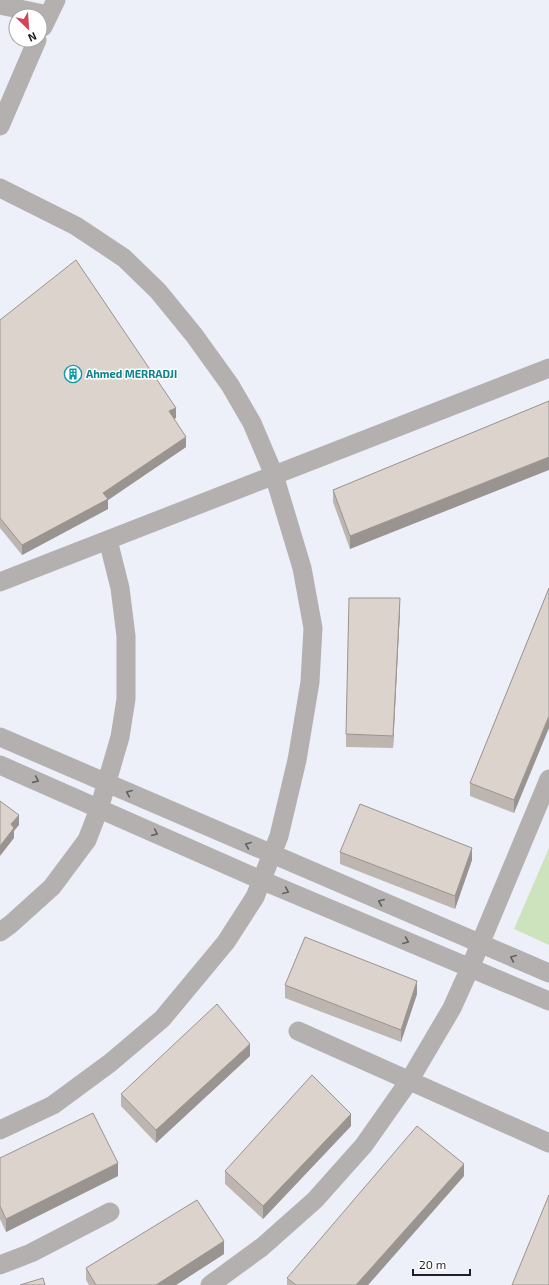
<svg xmlns="http://www.w3.org/2000/svg" width="549" height="1285" font-family="'Exo 2',sans-serif">
	<style>
		.green { fill: #cde3be }
		.lines { fill: none; stroke-linecap: round; stroke-linejoin: round }
		.minor { stroke: #b5b0b0; stroke-width: 19 }
		.wall { fill: #bdb5b0 }
		.shaded-wall { fill: #9a9490 }
		.building { fill: #dcd3cd; stroke: #9a9490 }
		.oneway { stroke: #626162 }
		.labels { text-anchor: middle; stroke-width: 3; stroke-linejoin: round; paint-order: stroke }
		.culture-label { font-size: 11px; font-weight: bold; fill: #0d838f; stroke: #fff; text-anchor: start }
	</style>
	<rect width="100%" height="100%" fill="#edeff9"/>
	<path class="green" d="M549,848V945L514,929Z"/>
	<g class="lines">
		<path class="minor" d="M0,5L48,15
			M43,27L56,0
			M0,126L37,40
			M0,188L76,226L124,258L158,291L194,335L230,385L252,423L274,475L302,568L313,628L310,682L297,760L279,836L255,897L226,942L162,1019L110,1063L53,1105L0,1130
			M0,582L549,368
			M0,737L549,973
			M0,765L261,880L549,1001
			M0,932L11,924L52,887L87,840L99,809L120,737L126,699V636L120,588L108,540
			M298,1031L549,1143
			M0,1265L31,1253L110,1212
			M210,1285L262,1247L315,1200L364,1145L409,1081L452,1008L470,968L549,779"/>
	</g>
	<path class="wall" d="M0,320L176,418L174,419L186,447L108,500V509L22,555L0,528Z
		M549,401L350,549L333,502V490Z
		M549,588L514,813L470,796V783Z
		M400,610L393,748L346,747V734Z
		M340,852L472,860L455,909L340,864Z
		M285,985L417,994L401,1042L285,998Z
		M250,1056L156,1143L121,1106V1094Z
		M351,1126L263,1219L225,1184V1171Z
		M0,1158L118,1176L6,1232L0,1219Z
		M464,1176L368,1285H287V1278Z
		M224,1254L176,1285H89L86,1280V1268Z"/>
	<path class="shaded-wall" d="M176,408V418L169,421V411Z
		M186,437V447L108,500V509L22,555V545Z
		M549,457V470L350,549V536Z
		M400,598V610L393,748V736Z
		M549,716V728L514,813V800Z
		M19,815V825L14,831V838L0,856V846L11,824Z
		M472,848V860L455,909V896Z
		M417,981V994L401,1042V1030Z
		M250,1044V1056L156,1143V1130Z
		M351,1114V1126L263,1219V1206Z
		M118,1163V1176L6,1232V1219Z
		M464,1164V1176L368,1285H356Z
		M224,1241V1254L176,1285H156Z"/>
	<path class="building" d="M76,260L176,408L169,411L186,437L103,493L108,499L22,545L0,518V320Z
		M549,401V457L350,536L333,490Z
		M549,588V716L514,800L470,783Z
		M349,598H400L393,736L346,734Z
		M0,801L19,815L11,824L14,828L0,846Z
		M360,804L472,848L455,896L340,852Z
		M305,937L417,981L401,1030L285,985Z
		M217,1004L250,1044L156,1130L121,1094Z
		M312,1075L351,1114L263,1206L225,1171Z
		M93,1113L118,1163L6,1219L0,1206V1158Z
		M417,1126L464,1164L356,1285H296L287,1278Z
		M549,1195V1285H512Z
		M197,1200L224,1241L156,1285H96L86,1268Z
		M43,1278L45,1285H20Z"/>
	<defs><path id="oneway-chevron" d="M-2-3.5L2.5 0L-2 3.5" fill="none" stroke-width="1.6" stroke-linecap="round" stroke-linejoin="round"/></defs>
	<g class="oneway">
		<use href="#oneway-chevron" transform="translate(36 780) rotate(24)"/>
		<use href="#oneway-chevron" transform="translate(129 793) rotate(-157)"/>
		<use href="#oneway-chevron" transform="translate(155 833) rotate(24)"/>
		<use href="#oneway-chevron" transform="translate(248 845) rotate(-157)"/>
		<use href="#oneway-chevron" transform="translate(286 891) rotate(23)"/>
		<use href="#oneway-chevron" transform="translate(381 902) rotate(-157)"/>
		<use href="#oneway-chevron" transform="translate(406 941) rotate(23)"/>
		<use href="#oneway-chevron" transform="translate(513 958) rotate(-157)"/>
	</g>
	<defs>
		<symbol id="building-ring" viewBox="-11 -11 22 22"><circle r="9.5" fill="#fff" stroke="#0f9aa8" stroke-width="1.5"/><path d="M-4-6H4V6H1V3H-1V6H-4ZM-2.5-4.3h1.7v1.8h-1.7ZM.8-4.3h1.7v1.8H.8ZM-2.5-1h1.7V.8h-1.7ZM.8-1h1.7V.8H.8Z" fill="#0f9aa8"/></symbol>
	</defs>
	<g fill-rule="evenodd">
		<use href="#building-ring" x="63" y="364" width="20" height="20"/>
	</g>
	<g class="labels">
		<g class="culture-label">
			<text x="86" y="378">Ahmed MERRADJI</text>
		</g>
	</g>
	<g transform="translate(28 28) rotate(155)"><circle r="19" fill="#ffffff" stroke="#a5a6a7"/>
	<path d="M0-3L7 15L0 10L-7 15Z" fill="#d64555"/>
	<text y="-6" font-size="11" font-weight="bold" text-anchor="middle" fill="#1f2023">N</text>
	</g>
	<path d="M413 1269v6h57v-6" fill="none" stroke="#1f2023" stroke-width="2"/>
	<text x="419" y="1269" font-size="12" fill="#1f2023" stroke="#ffffff" stroke-width="3" paint-order="stroke">20 m</text>
</svg>
